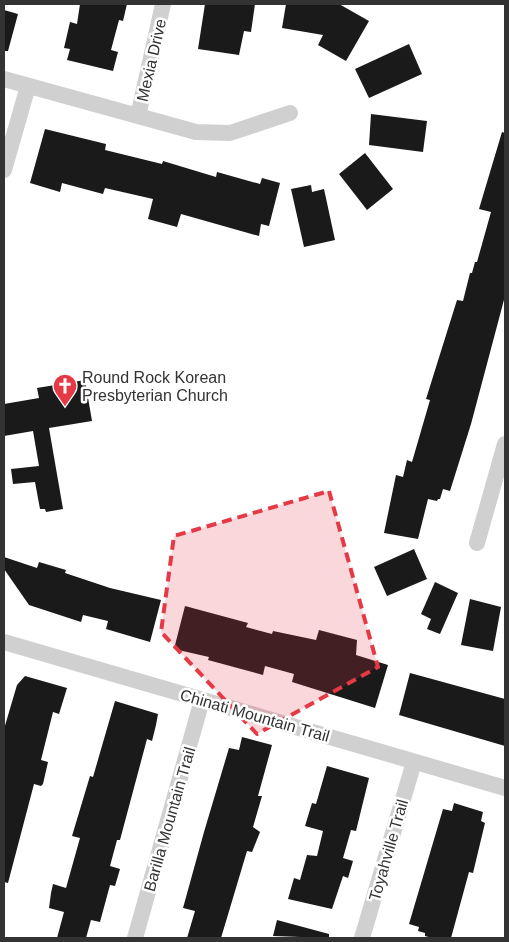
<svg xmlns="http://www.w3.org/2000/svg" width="509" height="942" font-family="Helvetica,sans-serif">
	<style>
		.building { fill: #1a1a1a }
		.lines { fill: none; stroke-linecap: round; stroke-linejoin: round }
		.street { stroke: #d0d0d0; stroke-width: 16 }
		.marked { fill: #e63946; fill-opacity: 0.2; stroke: #e63946; stroke-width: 4; stroke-dasharray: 10 6; stroke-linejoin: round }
		.labels { text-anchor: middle; stroke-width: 5; stroke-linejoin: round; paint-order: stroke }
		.street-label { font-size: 16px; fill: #333; stroke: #fff }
		.poi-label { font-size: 16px; fill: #333; stroke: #fff; text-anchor: start }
	</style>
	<rect width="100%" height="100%" fill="#fff"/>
	<path class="building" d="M80,4H127L123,21L119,20L111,50L118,52L113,71L67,60L70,49L64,48L70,22L77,24Z
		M205,4H255L251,32L244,31L239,55L198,49Z
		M286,4H339L369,21L346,61L318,45L323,35L282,28Z
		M4,10L18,14L8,51H4Z
		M409,44L422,74L369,98L355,69Z
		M371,114L427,121L423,152L369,145Z
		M45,129L106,144L105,150L162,164L163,161L216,177L217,172L260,184L262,178L280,183L269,226L261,224L259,236L181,214L177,227L148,219L153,199L105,188L103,194L62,183L60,192L30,183Z
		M502,132L505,133V296L471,424L450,491L443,489L440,499H438L437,501L428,499L418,539L384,533L396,475L403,477L407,460L412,462L430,400L426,399L457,300L463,301L470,273H472L475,262H477L491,212L479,209Z
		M365,153L393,189L367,210L339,174Z
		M311,185L312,192L324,189L335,240L304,247L291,189Z
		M85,380L92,421L49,428L63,509L46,512L45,509H40L35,482L13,484L11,469L39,466L33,431L4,436V404L39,398L37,388Z
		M414,549L427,579L387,596L374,567Z
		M4,557L37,568L39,562L66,570L65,573L110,588L161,600L150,642L106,629L108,621L83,615L81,622L29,605L4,569Z
		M435,582L458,593L440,634L427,629L431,619L421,614Z
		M470,599L501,607L493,651L461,645Z
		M185,606L248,623L246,627L272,634L273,631L316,640L319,630L357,640L356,655L388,665L375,708L292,682L294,674L265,666L263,675L208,660L209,657L174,649Z
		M410,673L505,699V746L399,715Z
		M25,676L67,688L59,714L53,712L41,760L48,762L43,784L41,786L34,784L8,883L4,882V729L17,685Z
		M115,701L158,714L156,725L152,741L147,739L120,840H117L110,866L120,869L115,886L110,885L100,922L91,920L86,938H57L64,912L49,908L51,893L53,884L66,888L80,838L72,836L90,776L93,777Z
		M242,737L272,745L258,796H262L253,827L260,832L252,852L247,851L221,938H187L195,911L183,908L204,832L229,748L239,750Z
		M327,766L369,778L356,831L351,830L343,858L353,861L348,878L343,876L332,909L288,899L294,878L300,880L307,855L317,856L323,831L305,826L312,803L316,804Z
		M454,803L483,812L481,821L485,823L473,873L469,872L451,938H432L425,936V933L418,931L419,927L409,924L443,809L452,811Z
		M277,920L329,934V938L273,936Z"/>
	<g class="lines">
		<path class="street" d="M4,79L196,132L230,133L290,113
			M138,116L163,4
			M4,170L28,86
			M477,543L505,444
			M4,642L505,788
			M135,938L202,700
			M362,938L414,762"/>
	</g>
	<path class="marked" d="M329,491L378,667L257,734L161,632L174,536Z"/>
	<defs>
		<symbol id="church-pin" viewBox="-11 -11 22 30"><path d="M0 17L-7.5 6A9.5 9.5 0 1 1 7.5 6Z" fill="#e63946" stroke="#fff"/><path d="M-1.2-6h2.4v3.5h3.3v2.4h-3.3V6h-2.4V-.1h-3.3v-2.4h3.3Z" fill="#fff"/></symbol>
	</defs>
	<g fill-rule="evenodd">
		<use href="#church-pin" x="51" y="372" width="28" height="38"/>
	</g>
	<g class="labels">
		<g class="street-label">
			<text transform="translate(151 60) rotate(-77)" y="6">Mexia Drive</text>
			<text transform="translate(255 715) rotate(16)" y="6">Chinati Mountain Trail</text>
			<text transform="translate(169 819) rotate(-74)" y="6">Barilla Mountain Trail</text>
			<text transform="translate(388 850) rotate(-74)" y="6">Toyahville Trail</text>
		</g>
		<g class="poi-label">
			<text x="82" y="383">Round Rock Korean<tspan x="82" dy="18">Presbyterian Church</tspan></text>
		</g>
	</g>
	<rect width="509" height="942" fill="none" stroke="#333333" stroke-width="10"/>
</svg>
